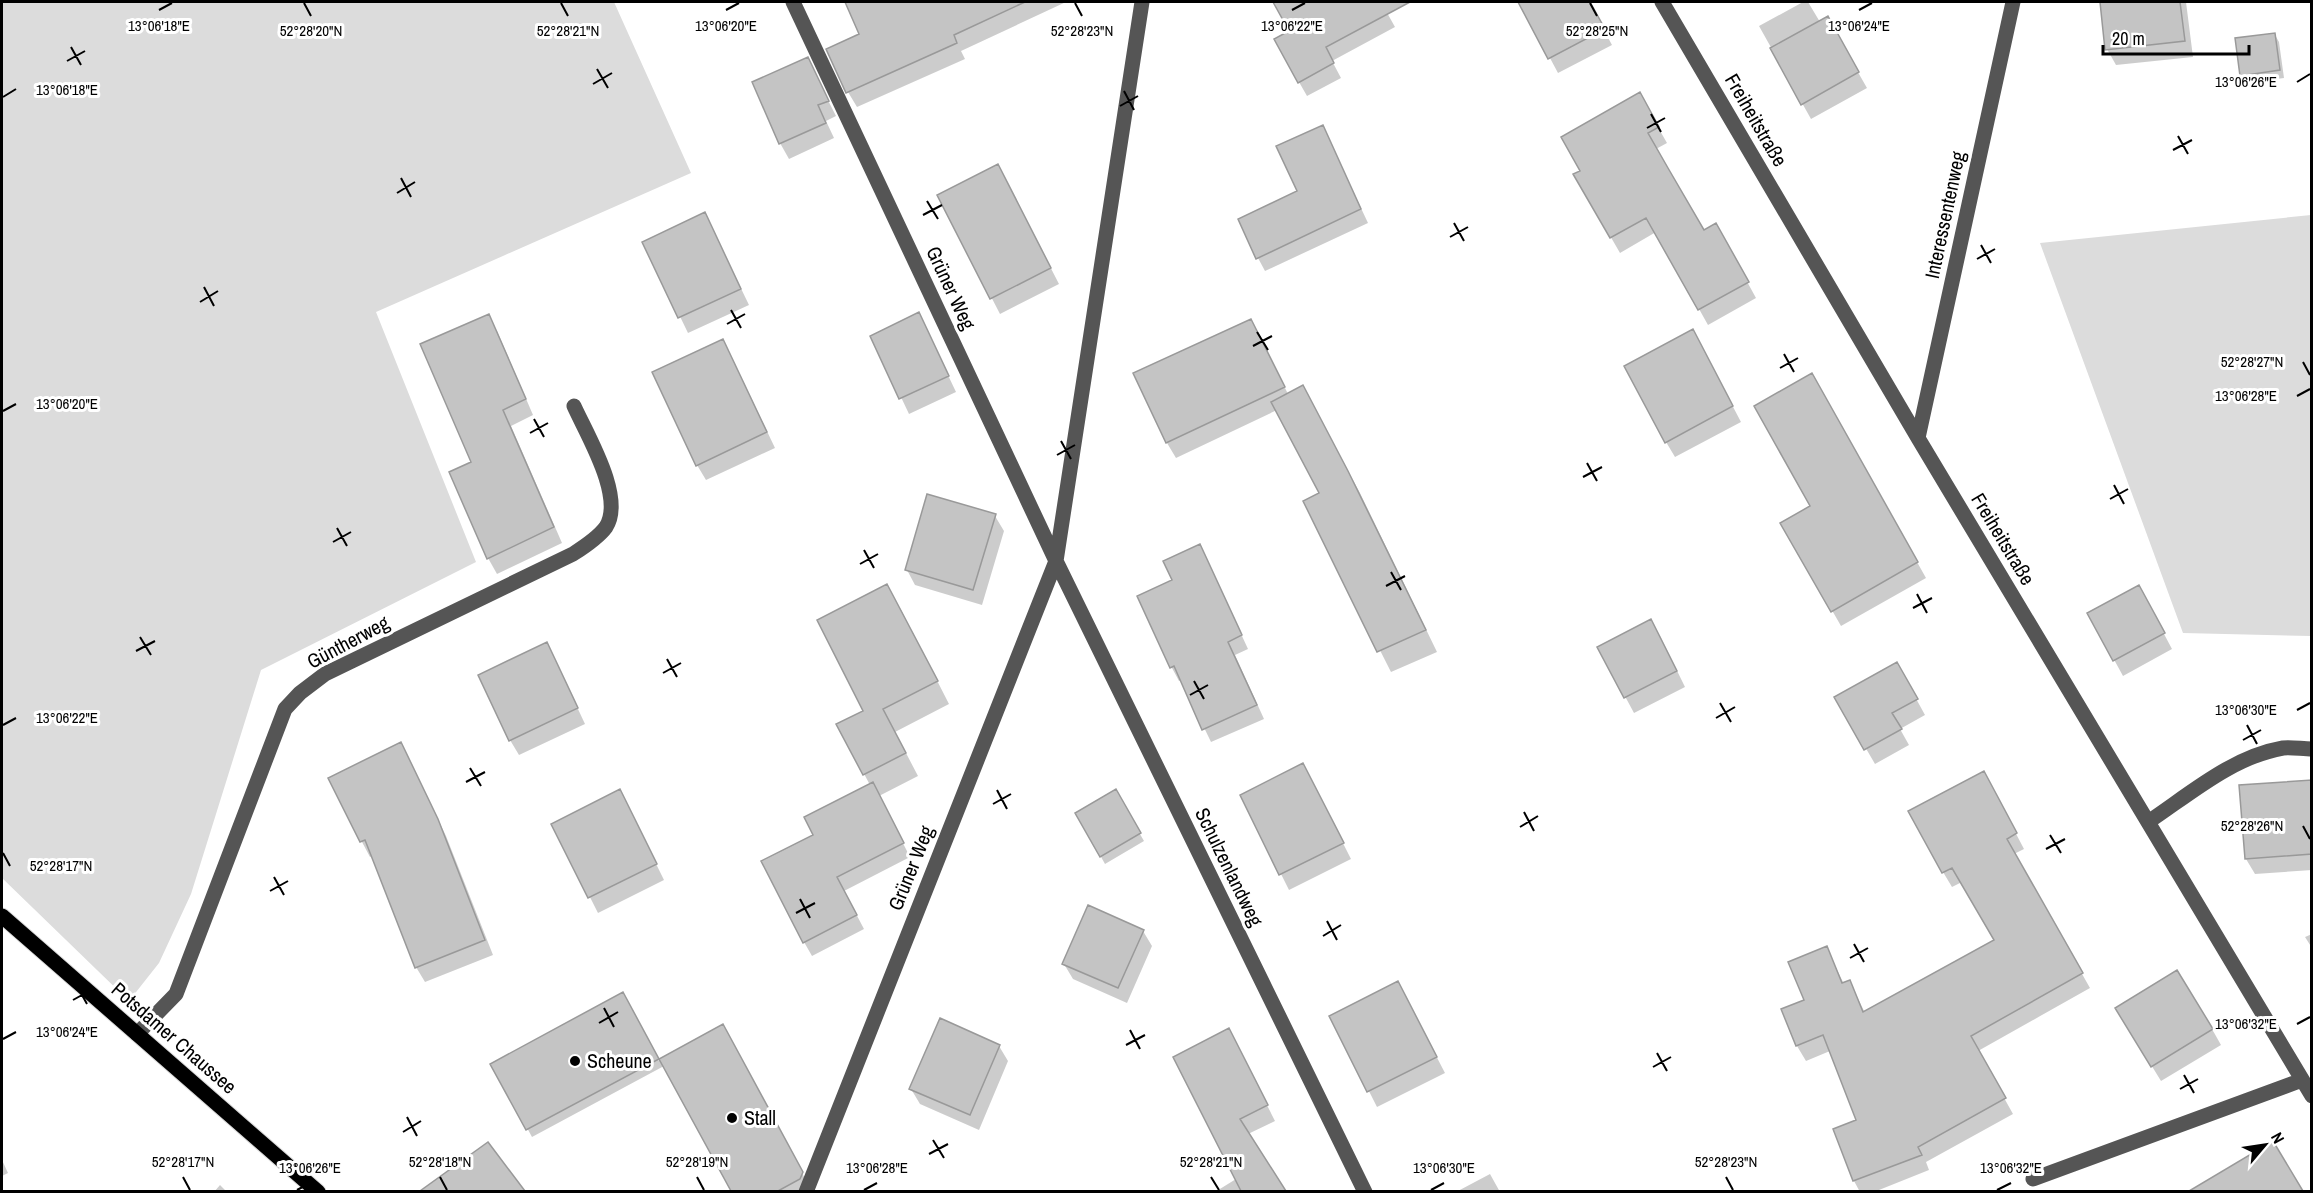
<svg xmlns="http://www.w3.org/2000/svg" width="2313" height="1193" font-family="'Archivo Narrow',sans-serif">
	<style>
		.green { fill: #dcdcdc }
		.shadow { fill: #0003 }
		.building { fill: #c4c4c4; stroke: #999; stroke-width: 1.5 }
		.lines { fill: none; stroke-linecap: round; stroke-linejoin: round }
		.major-casing { stroke: #dbdbdb; stroke-width: 17 }
		.minor { stroke: #555; stroke-width: 15 }
		.major { stroke: #000; stroke-width: 15 }
		.ticks { fill: none; stroke: #000; stroke-width: 2 }
		.poi-dot { fill: #000; stroke: #fff; stroke-width: 2 }
		.labels { text-anchor: middle; stroke-width: 6; stroke-linejoin: round; paint-order: stroke }
		.street-label { font-size: 20px; fill: #000; stroke: #fff }
		.poi-label { font-size: 20px; fill: #000; stroke: #fff; text-anchor: start }
		.ticks-label { font-size: 15px; text-anchor: middle; fill: #000; stroke: #fff; stroke-width: 6; stroke-linejoin: round; paint-order: stroke }
	</style>
	<rect width="100%" height="100%" fill="#fff"/>
	<path class="green" d="M2,2H614L691,173L376,312L476,562L261,670L191,894L159,963L129,1001L2,878Z
		M2311,215V636L2183,633L2040,243Z"/>
	<path class="shadow" d="M846,2H1066L961,51L965,59L857,107L848,92L861,35Z
		M1276,2H1381L1395,27L1332,61L1341,78L1307,96L1299,82L1291,32Z
		M1520,2H1589L1612,45L1558,73Z
		M1803,2H1808L1820,22L1827,18L1867,88L1811,119L1759,26Z
		M2102,2H2186L2193,57L2116,65L2107,49Z
		M2275,35L2279,42L2284,78L2246,83L2241,75Z
		M807,59L836,116L826,121L834,138L789,159L780,143Z
		M1639,94L1667,143L1656,149L1704,232L1716,225L1756,298L1708,325L1656,232L1620,253L1575,175L1582,171Z
		M1329,140L1368,223L1265,271L1258,258Z
		M1006,181L1059,284L1000,314L939,196Z
		M705,214L749,305L688,333L644,242Z
		M919,314L956,392L909,414L872,336Z
		M488,316L497,331L533,415L511,426L562,543L497,574L488,558L473,463Z
		M1259,336L1288,394L1314,408L1360,493L1437,652L1391,672L1305,502L1321,494L1277,410L1176,458L1167,443L1135,373Z
		M1701,346L1741,422L1675,457L1666,442Z
		M731,356L775,448L706,480L697,465Z
		M1812,375L1926,578L1841,626L1782,523L1812,506Z
		M995,516L1004,531L982,605L915,585L907,570Z
		M1207,560L1248,649L1235,655L1264,719L1211,742L1181,680L1179,681L1172,668L1139,597L1174,580Z
		M2147,602L2172,649L2123,676L2089,614Z
		M900,608L949,704L895,732L918,776L879,796L910,857L844,891L864,929L812,956L804,942L815,835L870,785L838,725L865,711Z
		M1660,636L1685,687L1634,713L1599,648Z
		M555,660L585,724L519,755L510,740Z
		M1897,664L1925,715L1900,729L1909,745L1875,764L1836,697Z
		M409,760L446,836L493,955L425,982L416,967L372,856L370,857L362,842L330,779Z
		M1311,780L1351,859L1289,890L1242,796Z
		M2312,781V870L2255,874L2246,859Z
		M1992,788L2024,849L2014,854L2090,988L1978,1051L2013,1114L1926,1162L1929,1170L1874,1192H1860L1854,1181L1835,1130L1858,1121L1830,1051L1806,1061L1797,1046L1783,1010L1806,1001L1826,948L1844,984L1850,982L1865,1013L1996,940L1962,882L1952,887L1943,872Z
		M1115,791L1144,841L1105,864L1077,814Z
		M628,807L664,880L598,913L553,824Z
		M1143,931L1152,946L1127,1003L1073,979L1064,964Z
		M2312,934V948L2305,937Z
		M622,994L659,1061L723,1027L809,1186L807,1192H732L664,1066L532,1137L492,1064Z
		M1406,998L1445,1073L1377,1107L1331,1016Z
		M2126,1024L2212,1029L2221,1045L2161,1081Z
		M999,1046L1008,1061L979,1130L920,1104L911,1089Z
		M1237,1046L1275,1121L1248,1134L1284,1192H1215L1236,1179Z
		M2273,1143L2302,1192H2192Z
		M488,1144L523,1192H424V1191Z
		M2,1160L8,1173L2,1176Z
		M1490,1174L1500,1192H1456Z
		M220,1185L227,1192H214Z"/>
	<path class="building" d="M845,2H1025L954,35L957,43L846,93L826,49L859,34Z
		M1273,2H1410L1326,47L1334,63L1298,83L1274,39L1289,31Z
		M1518,2H1590L1605,29L1548,59Z
		M2100,2H2180L2185,41L2105,50Z
		M1828,16L1859,72L1801,105L1770,48Z
		M2275,33L2280,70L2240,76L2235,38Z
		M808,57L829,101L818,105L826,123L779,144L752,82Z
		M1640,92L1659,127L1648,133L1668,168L1704,230L1716,223L1749,282L1698,310L1646,218L1610,238L1573,174L1580,171L1561,137Z
		M1323,125L1361,209L1256,259L1238,219L1297,191L1276,146Z
		M998,164L1051,268L990,299L937,195Z
		M705,212L741,289L678,318L642,242Z
		M919,312L949,376L899,399L870,336Z
		M489,314L526,399L503,410L554,527L487,559L449,472L471,462L420,344Z
		M1251,319L1285,387L1166,443L1133,373Z
		M1693,329L1733,406L1665,443L1624,366Z
		M723,339L767,432L696,466L652,372Z
		M1812,373L1918,562L1831,612L1780,523L1810,506L1754,406Z
		M1303,385L1348,471L1426,630L1377,652L1303,501L1319,493L1271,402Z
		M927,494L996,514L973,590L905,570Z
		M1200,544L1242,635L1228,642L1257,705L1202,730L1174,666L1170,668L1137,596L1172,580L1163,561Z
		M887,584L938,681L883,709L906,753L863,775L836,724L863,711L817,620Z
		M2139,585L2165,633L2113,661L2087,613Z
		M1651,619L1677,671L1624,698L1597,647Z
		M547,642L578,708L509,741L478,675Z
		M1897,662L1918,699L1892,713L1902,729L1864,750L1834,697Z
		M401,742L438,819L485,940L415,968L365,840L360,842L328,778Z
		M1303,763L1344,843L1279,875L1240,795Z
		M1984,771L2017,833L2007,839L2083,973L1971,1036L2006,1098L1918,1147L1922,1155L1853,1181L1833,1129L1856,1120L1823,1035L1796,1046L1781,1009L1804,1000L1788,962L1827,946L1842,983L1850,980L1863,1012L1994,940L1952,868L1942,873L1908,811Z
		M2312,780V854L2245,859L2239,785Z
		M873,782L904,843L837,877L857,915L803,943L761,861L813,835L804,817Z
		M620,789L657,864L588,898L551,824Z
		M1116,789L1141,833L1100,857L1075,813Z
		M1088,905L1144,930L1118,988L1062,964Z
		M2177,970L2213,1029L2151,1067L2115,1008Z
		M1398,981L1437,1057L1367,1092L1329,1016Z
		M623,992L659,1059L526,1130L490,1064Z
		M940,1018L1000,1045L970,1115L909,1089Z
		M723,1024L803,1172L800,1179L778,1191H731L659,1059Z
		M1229,1028L1268,1105L1240,1119L1286,1191H1241L1173,1057Z
		M2273,1141L2303,1191H2189Z
		M488,1142L525,1191H420Z"/>
	<g class="lines">
		<defs>
			<path id="major" d="M2,916L318,1192"/>
		</defs>
		<use href="#major" class="major-casing"/>
		<path class="minor" d="M793,2L1056,561L1365,1192
			M1662,2L1918,438L2312,1096
			M1918,438L2013,2
			M2148,822C2190,794 2232,757 2283,748C2292,747 2302,749 2312,749
			M137,1034L176,994L285,709L300,693L325,674L573,554C584,547 598,538 606,527C625,497 587,435 574,406
			M2033,1179L2302,1080
			M806,1192L1056,561L1142,2"/>
		<use href="#major" class="major"/>
	</g>
	<path class="ticks" d="M304,3L311,16M561,3L568,16M1075,3L1082,16M1590,3L1597,16M159,10L172,3M726,10L739,3M1292,10L1305,3M1859,10L1872,3M71,47L81,65M67,61L85,51M597,69L608,88M2297,82L2310,74M593,84L612,73M1124,91L1134,110M3,97L16,89M1120,106L1138,96M1651,114L1661,132M1647,128L1665,118M2178,136L2188,154M2173,150L2192,140M401,178L411,197M397,193L415,182M927,201L938,219M923,215L942,205M1454,223L1464,241M1450,237L1468,227M1981,245L1991,263M1977,259L1995,249M204,287L214,306M200,302L218,291M731,310L741,328M727,324L745,314M1257,332L1268,350M1253,346L1272,336M1784,354L1794,372M2303,362L2310,375M1780,368L1798,358M2297,396L2310,389M3,411L16,404M534,419L544,437M530,433L548,423M1061,441L1071,459M1057,455L1075,445M1587,463L1597,481M1583,477L1602,467M2114,485L2124,504M2110,499L2128,489M337,528L347,546M333,542L351,532M864,550L874,568M860,564L878,554M1391,572L1401,590M1386,586L1405,576M1917,594L1927,613M1913,608L1932,598M140,637L151,655M136,651L155,641M667,659L677,677M663,673L681,663M1194,681L1204,699M1190,695L1208,685M1720,703L1731,722M2297,710L2310,703M1716,718L1735,707M3,725L16,718M2247,725L2257,744M2243,740L2261,730M470,768L481,786M466,782L485,772M997,790L1007,809M993,804L1011,794M1524,812L1534,831M2303,826L2310,839M1520,827L1538,816M2050,835L2061,853M2046,849L2065,839M3,853L10,866M274,877L284,895M270,891L288,881M800,899L810,918M796,913L815,903M1327,921L1337,940M1323,936L1341,925M1854,944L1864,962M1850,958L1868,948M77,986L87,1004M73,1000L91,990M604,1008L614,1027M599,1023L618,1012M2297,1024L2310,1017M1130,1030L1140,1049M3,1039L16,1032M1126,1045L1145,1035M1657,1053L1667,1071M1653,1067L1671,1057M2184,1075L2194,1093M2180,1089L2198,1079M407,1117L417,1136M403,1132L421,1121M933,1140L944,1158M929,1154L948,1144M183,1177L190,1190M440,1177L447,1190M697,1177L704,1190M1211,1177L1219,1190M1726,1177L1733,1190M297,1190L310,1183M864,1190L877,1183M1431,1190L1444,1183M1997,1190L2011,1183"/>
	<g class="poi-dot">
		<circle cx="575" cy="1061" r="6"/>
		<circle cx="732" cy="1118" r="6"/>
	</g>
	<g class="labels">
		<g class="street-label">
			<text transform="translate(1756 120) rotate(60)" y="7">Freiheitstraße</text>
			<text transform="translate(1945 215) rotate(-78)" y="7">Interessentenweg</text>
			<text transform="translate(951 288) rotate(65)" y="7">Grüner Weg</text>
			<text transform="translate(2003 539) rotate(59)" y="7">Freiheitstraße</text>
			<text transform="translate(348 642) rotate(-28)" y="7">Güntherweg</text>
			<text transform="translate(1229 867) rotate(64)" y="7">Schulzenlandweg</text>
			<text transform="translate(911 868) rotate(-68)" y="7">Grüner Weg</text>
			<text transform="translate(174 1038) rotate(41)" y="7">Potsdamer Chaussee</text>
		</g>
		<g class="poi-label">
			<text x="587" y="1068">Scheune</text>
			<text x="744" y="1125">Stall</text>
		</g>
	</g>
	<g class="ticks-label">
		<text x="159" y="31">13°06'18"E</text>
		<text x="726" y="31">13°06'20"E</text>
		<text x="1292" y="31">13°06'22"E</text>
		<text x="1859" y="31">13°06'24"E</text>
		<text x="311" y="36">52°28'20"N</text>
		<text x="568" y="36">52°28'21"N</text>
		<text x="1082" y="36">52°28'23"N</text>
		<text x="1597" y="36">52°28'25"N</text>
		<text x="2246" y="87">13°06'26"E</text>
		<text x="67" y="95">13°06'18"E</text>
		<text x="2252" y="367">52°28'27"N</text>
		<text x="2246" y="401">13°06'28"E</text>
		<text x="67" y="409">13°06'20"E</text>
		<text x="2246" y="715">13°06'30"E</text>
		<text x="67" y="723">13°06'22"E</text>
		<text x="2252" y="831">52°28'26"N</text>
		<text x="61" y="871">52°28'17"N</text>
		<text x="2246" y="1029">13°06'32"E</text>
		<text x="67" y="1037">13°06'24"E</text>
		<text x="183" y="1167">52°28'17"N</text>
		<text x="440" y="1167">52°28'18"N</text>
		<text x="697" y="1167">52°28'19"N</text>
		<text x="1211" y="1167">52°28'21"N</text>
		<text x="1726" y="1167">52°28'23"N</text>
		<text x="310" y="1173">13°06'26"E</text>
		<text x="877" y="1173">13°06'28"E</text>
		<text x="1444" y="1173">13°06'30"E</text>
		<text x="2011" y="1173">13°06'32"E</text>
	</g>
	<rect width="2313" height="1193" fill="none" stroke="#000000" stroke-width="6"/>
	<g transform="translate(2265 1145) rotate(61)" stroke="#ffffff" stroke-width="4.5" paint-order="stroke">
	<path d="M0-4.5L10 22L0 15L-10 22Z" fill="#000000"/>
	<text y="-9" font-size="16" font-weight="bold" text-anchor="middle" fill="#000000">N</text>
	</g>
	<path d="M2103 45v9h146v-9" fill="none" stroke="#000000" stroke-width="3"/>
	<text x="2112" y="45" font-size="18" fill="#000000" stroke="#ffffff" stroke-width="4.5" paint-order="stroke">20 m</text>
</svg>
